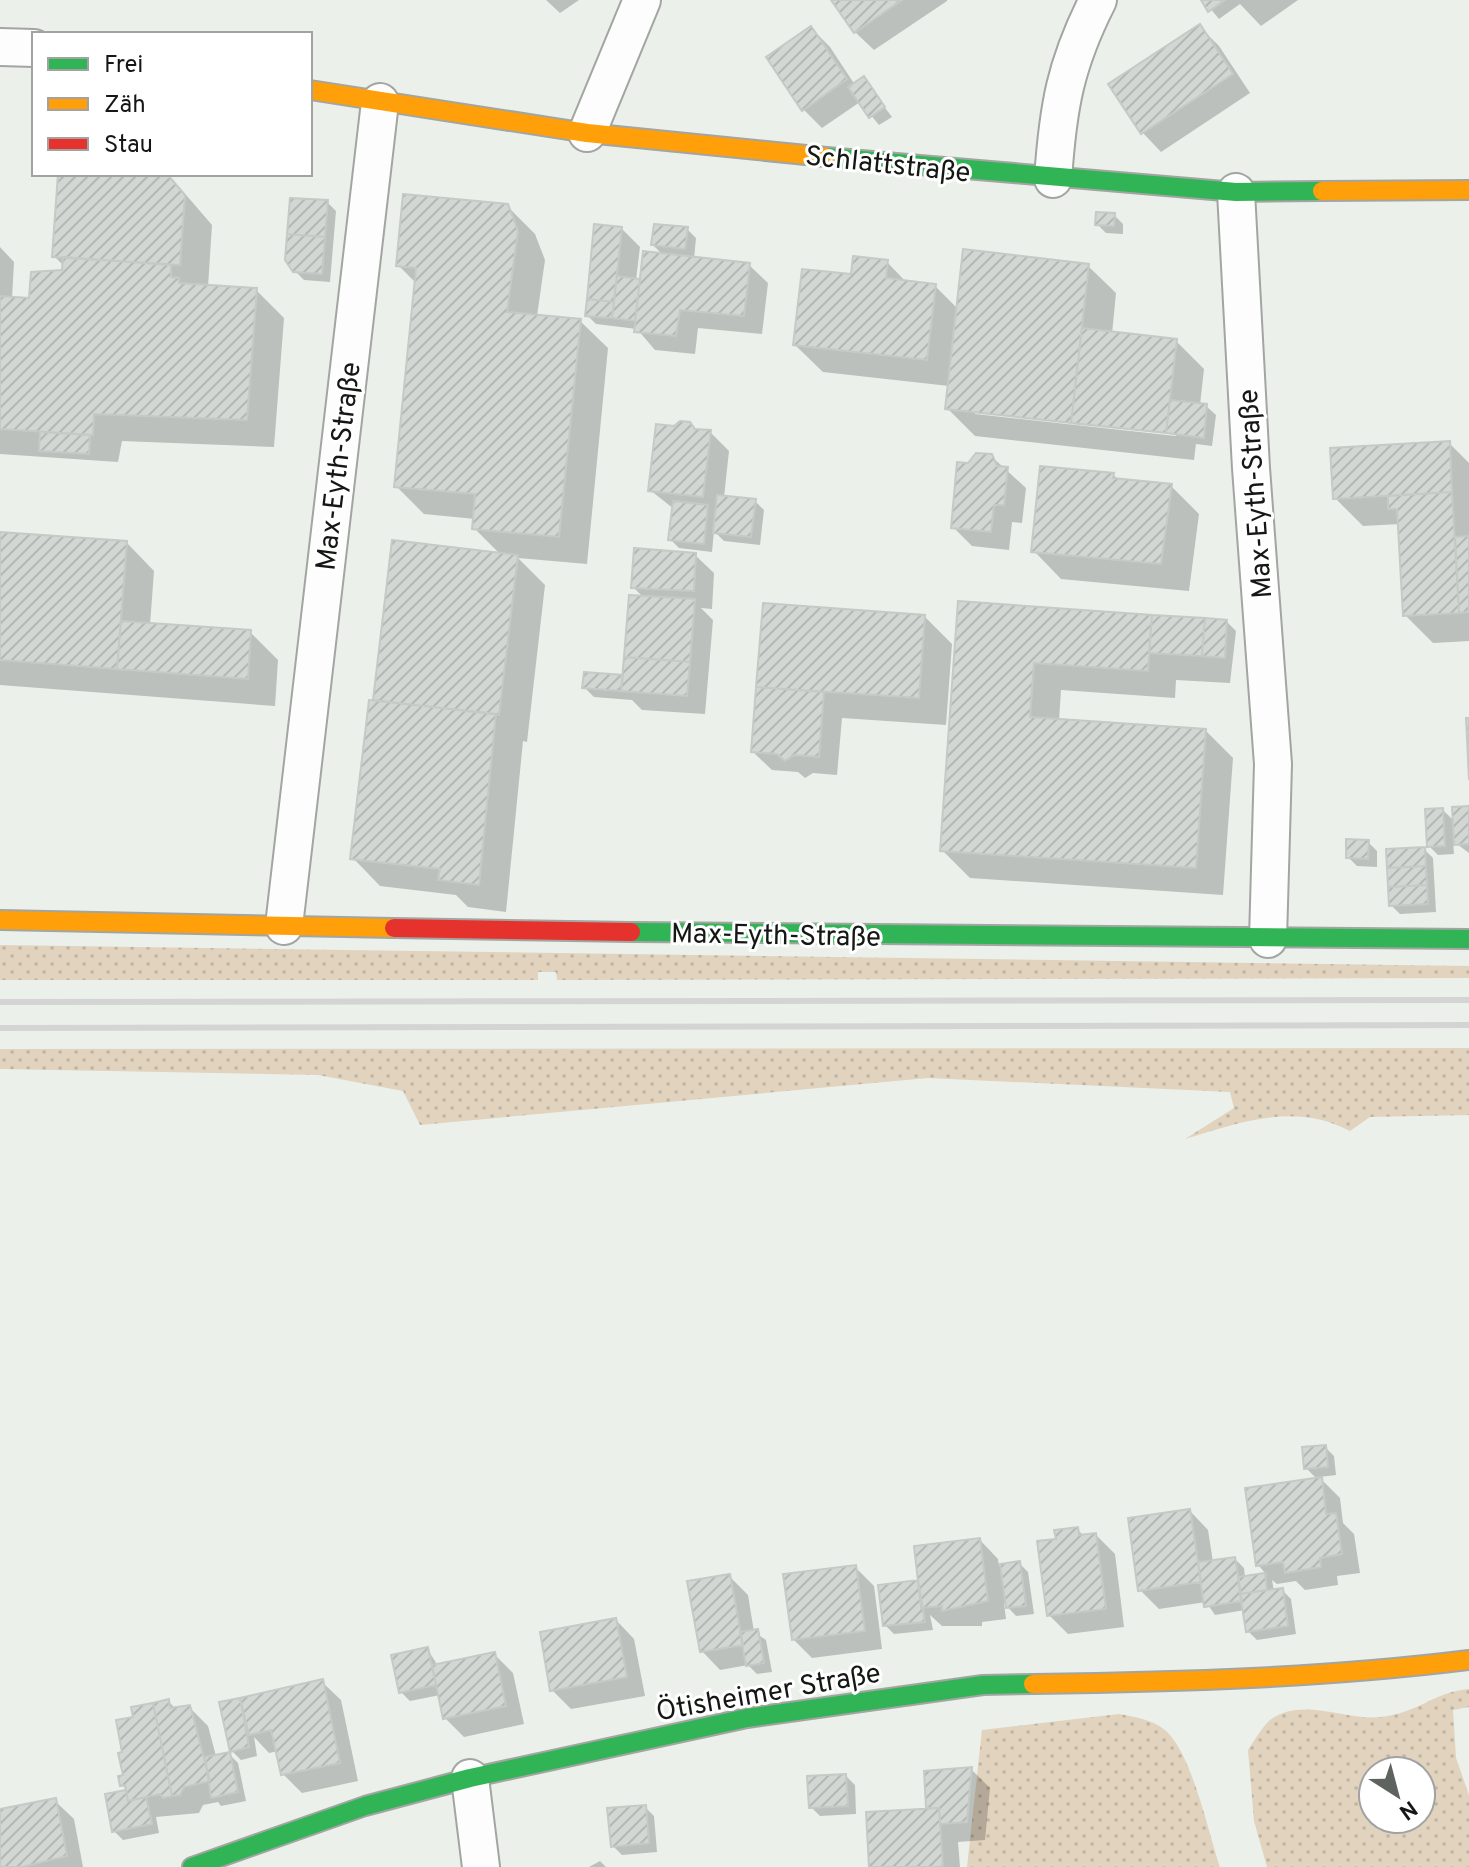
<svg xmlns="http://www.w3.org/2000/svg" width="1469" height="1867" font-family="Overpass,sans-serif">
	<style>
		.grass { fill: url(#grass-dots); fill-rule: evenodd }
		.shadow { fill: #0003; fill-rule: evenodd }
		.building { fill: url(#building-hatch); stroke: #c4cac6; stroke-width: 2 }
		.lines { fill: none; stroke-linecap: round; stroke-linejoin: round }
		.street-casing { stroke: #a2a5a2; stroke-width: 40 }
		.fast-casing { stroke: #a2a5a2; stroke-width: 22 }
		.slow-casing { stroke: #a2a5a2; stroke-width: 22 }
		.jam-casing { stroke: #a2a5a2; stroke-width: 22 }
		.street { stroke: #fcfdfc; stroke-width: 36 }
		.fast { stroke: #30b455; stroke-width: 18 }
		.slow { stroke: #ff9f0a; stroke-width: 18 }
		.jam { stroke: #e5322d; stroke-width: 18 }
		.rail { stroke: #d3d4d3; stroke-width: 6 }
		.labels { text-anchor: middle; stroke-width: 6; stroke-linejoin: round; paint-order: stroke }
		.street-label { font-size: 28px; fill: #141714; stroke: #fff }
	</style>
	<defs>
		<pattern id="grass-dots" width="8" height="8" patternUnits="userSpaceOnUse" patternTransform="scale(2)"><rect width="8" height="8" fill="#e1d3be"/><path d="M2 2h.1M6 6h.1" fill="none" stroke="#c0b4a2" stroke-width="1.8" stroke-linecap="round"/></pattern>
		<pattern id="building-hatch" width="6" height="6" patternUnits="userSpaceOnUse" patternTransform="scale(2)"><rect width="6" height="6" fill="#d3d7d4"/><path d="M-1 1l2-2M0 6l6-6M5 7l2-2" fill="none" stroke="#b4b8b5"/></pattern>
	</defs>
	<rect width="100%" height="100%" fill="#ebf0eb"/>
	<path class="grass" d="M0,945L1469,966V978L557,980L556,972H538V980H0Z
		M1469,1048V1115L1370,1117L1350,1131C1294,1102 1241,1122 1185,1139L1234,1108L1230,1092L928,1078L420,1125L403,1091L318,1075L0,1069V1049Z
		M1469,1689V1707L1453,1710L1456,1758L1469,1795V1867H1267L1254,1821L1248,1750C1254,1741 1262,1727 1270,1720C1302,1696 1346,1721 1381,1717C1418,1713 1434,1692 1469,1689ZM1373,1771H1421V1819H1373Z
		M1119,1714C1135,1717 1151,1719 1165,1730C1192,1753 1208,1832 1220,1867H967L982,1730Z"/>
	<path class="shadow" d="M546,0H579L560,13Z
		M833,0H947V1L874,50L855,32Z
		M1203,0H1298L1261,26L1240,4L1219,19Z
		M1200,27L1219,46L1250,93L1161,152L1143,133L1111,85Z
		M811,28L830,47L855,85L863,79L892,117L879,125L860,102L822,128L803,109Z
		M60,174H168L212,225L208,287L256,290L284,318L274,447L122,441L118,462L0,454V247L14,262L12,299L31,300L64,272V266L54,256Z
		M327,202L336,211L330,282L304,280L294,270Z
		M507,206L535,234L545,260L537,316L580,321L608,348L587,564L518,558L545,585L527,742L523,741L506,912L468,907L456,895L380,886L353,858L393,543L501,555L474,528L475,519L424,514L396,486L416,283L398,265Z
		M1114,215L1123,224V234L1106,233L1097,224Z
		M621,228L640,247L636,280L642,281L664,256L653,245L687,229L696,238L694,259L749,265L768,283L762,334L698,328L695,354L655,350L637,329L596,324L587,315Z
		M887,262L907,283L935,286L958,309L1088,266L1116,293L1112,334L1176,341L1204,369L1200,405L1206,406L1216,415L1212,446L1196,444L1194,460L975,436L947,408L949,386L823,372L795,345L853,277ZM975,410L1177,432L1176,436L975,414Z
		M674,428L710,432L729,451L724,497L755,501L764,510L760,545L724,541L714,531L712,552L679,548L670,539L674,509L650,490Z
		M1449,443L1469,463V641L1433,643L1405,615L1400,524L1363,526L1335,498Z
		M991,456L1026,488L1022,523L1012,522L1009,550L972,546L953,527L969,465Z
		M1113,474L1119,481L1171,486L1199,514L1189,591L1061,579L1034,551Z
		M0,534L127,543L154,571L150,625L250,632L278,660L275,706L0,685Z
		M695,555L714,573L712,609L701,608L713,620L705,714L642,710L632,700L594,697L585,688L624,680L644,598L633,587Z
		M960,604L1227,622L1236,631L1230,683L1176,680L1175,698L1061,690L1059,721L1205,730L1233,758L1223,895L970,878L942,850Z
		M765,605L924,616L952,644L946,725L842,718L837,775L813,773L805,778L798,772L772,770L753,752Z
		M1469,808V853L1453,841L1454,854L1438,855L1429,846L1443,810L1455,822Z
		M1368,842L1377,851V867L1357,866L1348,857Z
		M1424,849L1433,858L1436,912L1400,914L1391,905Z
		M1325,1447L1334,1456L1336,1475L1319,1477L1340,1498L1343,1523L1354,1534L1360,1573L1337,1576L1338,1585L1305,1590L1296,1581L1277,1584L1272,1580L1274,1591L1282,1590L1291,1599L1296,1634L1257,1640L1248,1631L1245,1610L1215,1615L1206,1602L1159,1609L1140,1590L1190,1511L1208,1530L1213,1562L1235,1559L1244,1568L1245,1578L1267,1575L1258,1565L1317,1479L1306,1468Z
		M1077,1529L1085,1537L1096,1535L1115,1554L1124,1627L1068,1634L1049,1615L1058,1541Z
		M980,1540L998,1559L999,1566L1019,1563L1028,1572L1034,1614L1016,1616L1004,1603L1006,1619L982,1622V1626H942L930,1615L933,1630L894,1634L885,1625L920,1582Z
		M855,1567L874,1586L882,1649L812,1658L794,1640Z
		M729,1576L748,1595L754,1632L766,1640L772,1672L757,1674L748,1665L720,1670L702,1651Z
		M616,1620L634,1639L645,1696L571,1709L552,1690Z
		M428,1650L438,1666L494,1654L513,1673L524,1724L464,1737L445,1718L440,1695L410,1701L401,1692Z
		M322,1682L341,1700L358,1781L302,1793L283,1774L278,1751L269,1753L254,1737L257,1756L241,1760L232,1751L240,1700L245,1705Z
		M168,1701L176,1709L189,1707L208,1726L216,1756L229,1754L238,1763L246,1801L221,1806L218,1802L203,1805L199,1813L156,1817L159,1833L123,1840L114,1831L128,1791L122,1785L124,1753L135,1718Z
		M971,1769L990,1788L985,1840L958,1842L960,1867H871L928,1810L926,1773Z
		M846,1776L855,1785L856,1814L820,1816L811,1807Z
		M55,1801L74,1819L83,1867H0V1811Z
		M645,1807L654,1816L657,1852L622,1855L613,1846Z
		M600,1861L606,1867H589Z"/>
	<path class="building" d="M831,0H902L854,33Z
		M1201,0H1225L1208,12Z
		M1200,24L1233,74L1141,134L1108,84Z
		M811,26L847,79L802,111L766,57Z
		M864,76L885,107L869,118L848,87Z
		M58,174H167L185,195L180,265L52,257Z
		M403,194L508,204L518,231L507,312L581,319L559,537L472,529L475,494L394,487L416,268L396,266Z
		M290,198L328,200L325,237L287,234Z
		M1096,212L1115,213L1114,226L1095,225Z
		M594,224L622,227L614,302L587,299Z
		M654,224L688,227L685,249L651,245Z
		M287,234L325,237L322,274L293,272L285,260Z
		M963,249L1089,264L1071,423L945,409Z
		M643,251L750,263L744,316L680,310L676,336L634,332Z
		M853,256L888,260L886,278L936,284L927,360L793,345L802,269L851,274Z
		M63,257L171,265V277L179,278V283L257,288L247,420L94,414L93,435L0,429V296L29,298L31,272L62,270Z
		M617,276L640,279L635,321L612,318Z
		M587,299L614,302L612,318L585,316Z
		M1082,328L1177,339L1166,433L1071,423Z
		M1170,400L1207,404L1204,438L1166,433Z
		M680,421L690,422L695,429L711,430L703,497L648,491L656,424L674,426Z
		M40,432L90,435L89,454L39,451Z
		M1450,441L1452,492L1333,499L1330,448Z
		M976,453L992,454L997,466L1008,467L1004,505H994L991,532L951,528L957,462L968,463Z
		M1040,466L1114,473L1113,478L1172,484L1161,564L1031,552Z
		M1452,492L1459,613L1403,616L1397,509H1388V496Z
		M717,495L756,499L751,537L713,533Z
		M673,501L708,505L704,544L668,540Z
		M0,532L127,541L117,669L0,660Z
		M1469,536V612L1459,613L1455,537Z
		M392,540L518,555L499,715L373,700Z
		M634,548L696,553L694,591L631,588Z
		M629,595L695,599L690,662L624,657Z
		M958,601L1152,615L1148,671L1034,663L1030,717L1206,729L1196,868L940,851Z
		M763,603L925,615L919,698L756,687Z
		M1152,615L1205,618L1202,656L1149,653Z
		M1205,618L1227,620L1225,658L1202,656Z
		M121,621L251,630L248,679L117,669Z
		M624,657L690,662L687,696L621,691Z
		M584,672L623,675L621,691L582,688Z
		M756,687L824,692L819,757L794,755L785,761L777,754L751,752Z
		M369,700L496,714L479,885L438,880L440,869L350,859Z
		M1466,718H1469V780Z
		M1469,806V844L1454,845L1452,807Z
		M1443,808L1445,846L1427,847L1425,809Z
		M1346,839L1369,840L1368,859L1346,858Z
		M1425,847L1426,866L1387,868L1386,849Z
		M1426,866L1427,885L1388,887L1387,868Z
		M1427,885L1428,904L1389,906L1388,887Z
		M1326,1445L1328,1467L1304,1469L1302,1447Z
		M1322,1477L1326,1514L1336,1513L1342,1554L1320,1558L1321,1567L1285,1573L1283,1562L1256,1566L1245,1488Z
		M1190,1509L1201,1582L1138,1591L1128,1518Z
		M1078,1527L1079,1535L1096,1533L1106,1609L1047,1616L1037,1541L1056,1539L1054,1530Z
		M980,1538L988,1601L942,1611V1606L921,1608L914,1546Z
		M1235,1557L1242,1601L1204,1607L1198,1562Z
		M1020,1561L1026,1606L1006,1608L1000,1564Z
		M856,1565L865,1631L792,1640L783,1574Z
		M1265,1573L1267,1590L1240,1594L1238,1577Z
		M730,1574L743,1645L700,1652L687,1581Z
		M918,1580L925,1622L883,1626L878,1585Z
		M1283,1588L1288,1626L1246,1632L1240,1594Z
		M616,1618L627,1677L550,1691L540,1632Z
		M758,1629L764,1663L746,1666L740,1632Z
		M428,1647L436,1685L399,1693L391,1655Z
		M495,1652L506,1706L443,1719L432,1665Z
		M323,1679L340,1763L281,1775L271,1730L249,1735L240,1698Z
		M240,1698L249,1747L230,1752L219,1702Z
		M169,1699L170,1708L190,1705L210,1781L184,1787L180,1795L172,1796L153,1703Z
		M153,1703L172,1796L163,1798L160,1794L128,1801L125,1785L120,1786L118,1776L123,1775L118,1753L122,1752L116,1720L133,1717L131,1707Z
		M230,1752L238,1792L211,1798L205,1757Z
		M972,1767L967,1822L940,1824L939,1808H926L924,1771Z
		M846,1774L848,1806L809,1808L807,1776Z
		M126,1790L128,1801L146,1797L152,1824L112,1832L105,1794Z
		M56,1798L67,1856L22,1867H0V1809Z
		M646,1805L649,1843L611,1847L607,1808Z
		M939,1808L943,1867H869L866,1812Z"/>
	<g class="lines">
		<defs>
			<path id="street" d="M0,47L34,48
				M587,133L642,0
				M1053,179C1058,107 1065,65 1098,0
				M1236,192L1251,468L1273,764L1268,939
				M284,926L380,102
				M470,1778L481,1867"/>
			<path id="fast" d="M826,157L1236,192L1322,191
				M631,932L1469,939
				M192,1867L365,1806L470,1778L747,1718L983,1685L1033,1684"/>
			<path id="slow" d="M310,90L587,133L826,157
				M1322,191L1469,190
				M0,920L394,928
				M1033,1684C1179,1682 1324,1678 1469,1660"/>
			<path id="jam" d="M394,928L631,932"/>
		</defs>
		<use href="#street" class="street-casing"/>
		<use href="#fast" class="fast-casing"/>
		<use href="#slow" class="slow-casing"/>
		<use href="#jam" class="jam-casing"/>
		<use href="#street" class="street"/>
		<use href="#fast" class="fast"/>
		<use href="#slow" class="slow"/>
		<use href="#jam" class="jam"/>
		<path class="rail" d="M0,1002L1469,1000
			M0,1028L1469,1025"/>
	</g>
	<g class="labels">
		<g class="street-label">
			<text transform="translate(888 163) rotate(6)" y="10">Schlattstraße</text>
			<text transform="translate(337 466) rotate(-83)" y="10">Max-Eyth-Straße</text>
			<text transform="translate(1254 494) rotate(-94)" y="10">Max-Eyth-Straße</text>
			<text transform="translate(776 934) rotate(1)" y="10">Max-Eyth-Straße</text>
			<text transform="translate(768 1691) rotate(-10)" y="10">Ötisheimer Straße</text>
		</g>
	</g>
	<rect x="32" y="32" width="280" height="144" fill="#ffffff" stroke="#a1a2a1" stroke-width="2"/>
	<rect x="48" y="58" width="40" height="12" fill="#30b455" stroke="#a1a2a1" stroke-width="2"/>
	<text x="104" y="72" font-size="24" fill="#141714">Frei</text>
	<rect x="48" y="98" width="40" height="12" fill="#ff9f0a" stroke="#a1a2a1" stroke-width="2"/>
	<text x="104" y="112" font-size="24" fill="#141714">Zäh</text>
	<rect x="48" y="138" width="40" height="12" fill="#e5322d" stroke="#a1a2a1" stroke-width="2"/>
	<text x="104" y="152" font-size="24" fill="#141714">Stau</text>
	<g transform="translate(1397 1795) rotate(144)"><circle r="38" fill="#ffffff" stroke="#a1a2a1" stroke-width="2"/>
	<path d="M0-6L14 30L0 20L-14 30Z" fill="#5f635f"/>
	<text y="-12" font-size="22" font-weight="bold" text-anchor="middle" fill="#141714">N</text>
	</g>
</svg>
